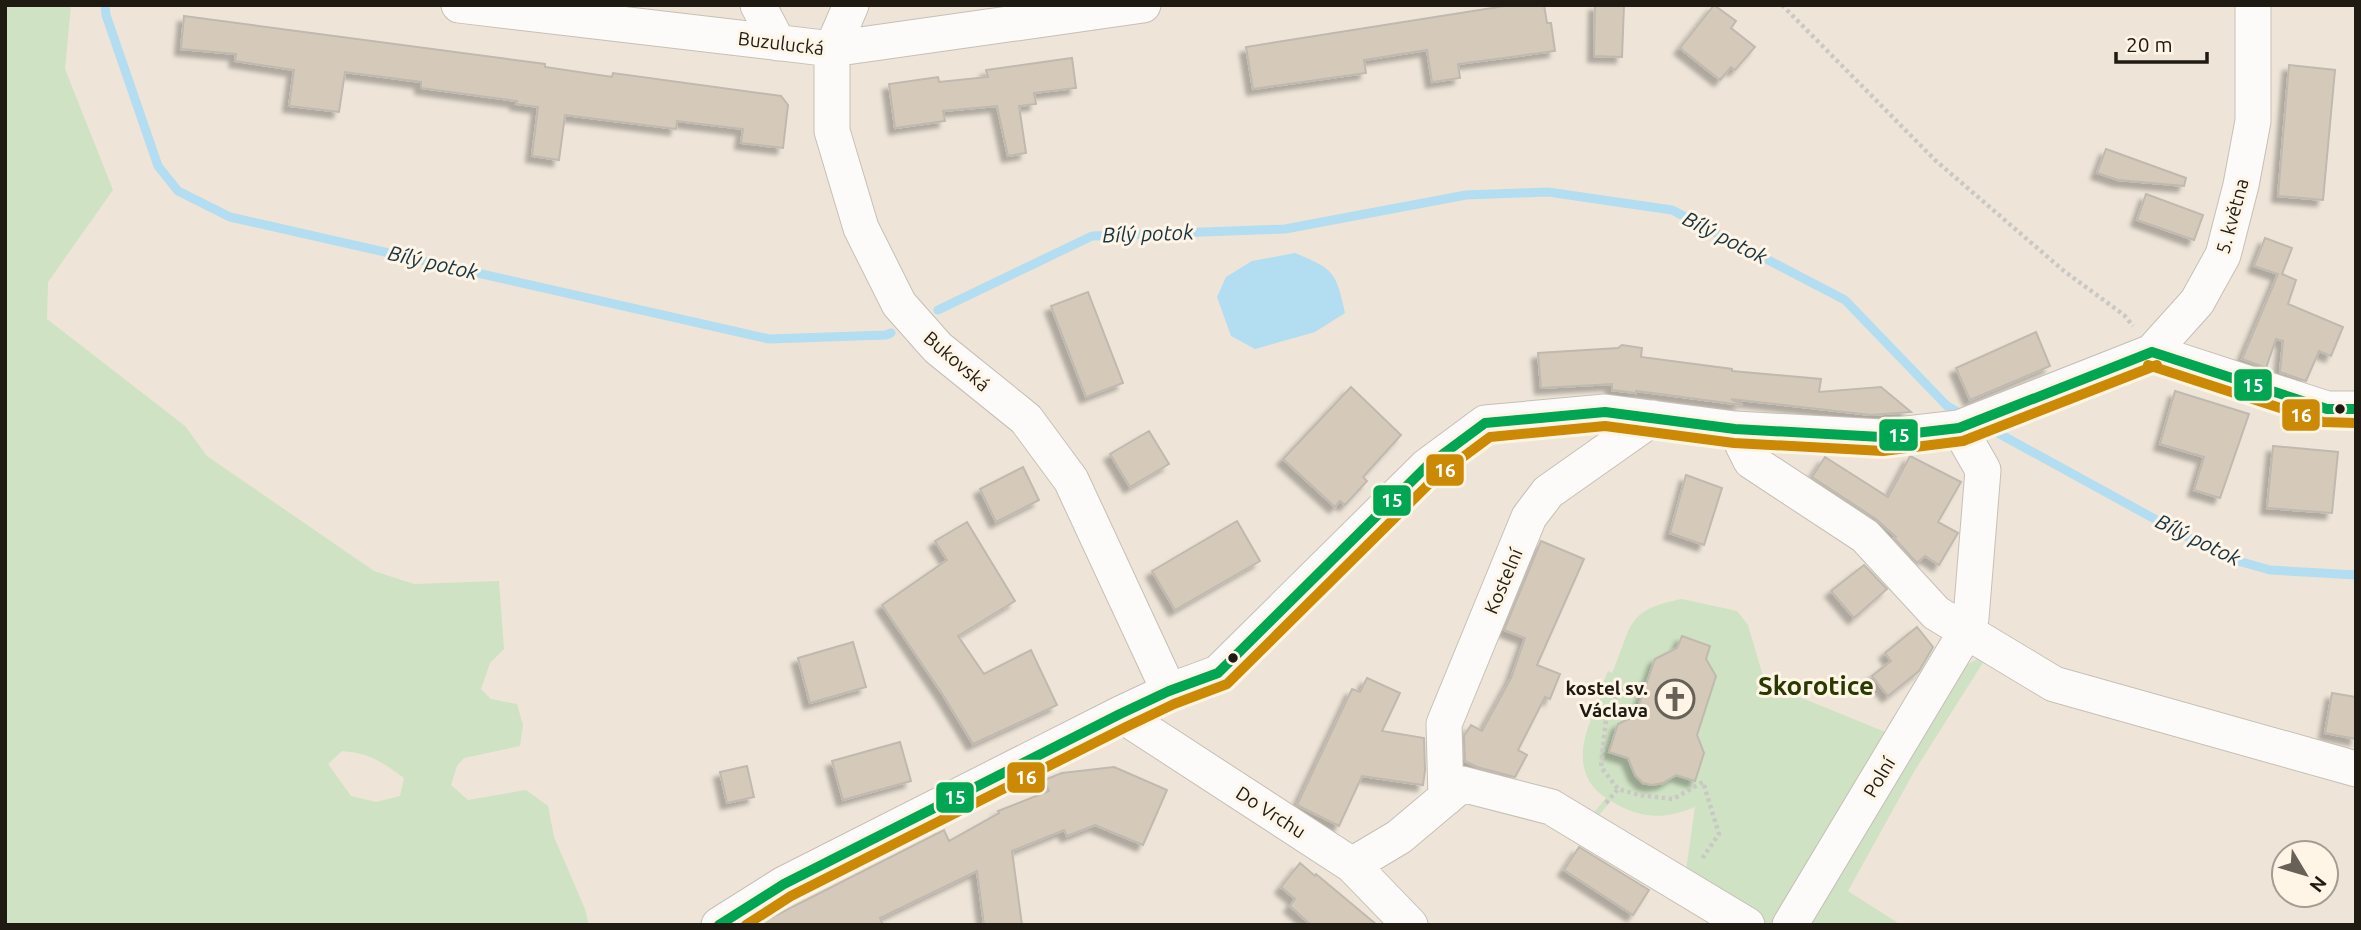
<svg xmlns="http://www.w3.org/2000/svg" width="2361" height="930" font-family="Ubuntu,sans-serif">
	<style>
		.green { fill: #cfe2c3; fill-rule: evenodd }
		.water { fill: #b3ddf0 }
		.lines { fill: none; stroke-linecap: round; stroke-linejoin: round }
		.stream { stroke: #b3ddf0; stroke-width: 9 }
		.building { fill: #d5caba; stroke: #c0b9af; stroke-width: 2; filter: url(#shadow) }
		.minor-casing { stroke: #c6bfb5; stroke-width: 37 }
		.path { stroke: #cac8c4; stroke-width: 4.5; stroke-dasharray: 3.5 3.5; stroke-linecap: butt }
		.minor { stroke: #fcfbf9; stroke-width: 35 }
		.bus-1-casing { stroke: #fef5e7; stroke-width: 16 }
		.bus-2-casing { stroke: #fef5e7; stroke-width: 16 }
		.bus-1 { stroke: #00a651; stroke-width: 10 }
		.bus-2 { stroke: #cc8a04; stroke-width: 10 }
		.bus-dot { fill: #1f1a12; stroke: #fef5e7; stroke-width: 2.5 }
		.labels { text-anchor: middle; stroke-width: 6; stroke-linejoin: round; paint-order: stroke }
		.street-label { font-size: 19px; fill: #1f1a12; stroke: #fef5e7 }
		.poi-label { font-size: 19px; font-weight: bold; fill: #1f1a12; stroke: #fef5e7; text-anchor: end }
		.water-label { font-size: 21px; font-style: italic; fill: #173442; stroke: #fef5e7 }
		.district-label { font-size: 26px; font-weight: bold; fill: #283901; stroke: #fef5e7 }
		.line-badge { stroke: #fef5e7; stroke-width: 2.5 }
		.badge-label { font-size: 19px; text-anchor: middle; font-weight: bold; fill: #fff }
	</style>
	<defs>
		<filter id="shadow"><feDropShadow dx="-6" dy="6" stdDeviation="2" flood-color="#0004"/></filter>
	</defs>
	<rect width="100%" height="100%" fill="#eee5d8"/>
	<path class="green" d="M5,5H71L65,69L113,190L48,282L47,319L185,426L207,456L374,571L414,584L499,581L504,649L490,663L481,689L491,699L517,704L523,725L520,746L464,758L457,766L451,785L468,800L526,790L548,806L554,837L585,909L589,925H5ZM342,751C370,753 382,762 404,778L400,796L376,802L351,796L328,764Z
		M1682,599L1737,611L1748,625L1765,683L1895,736L1780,925H1762L1685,877L1695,807C1664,820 1640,819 1611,801L1593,822L1587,821L1606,798C1563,769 1590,721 1606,685L1603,683L1608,671L1612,673C1633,626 1624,610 1682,599Z
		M1979,658L1984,661L1915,770L1848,891L1901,925H1804L1960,669Z"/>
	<path class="water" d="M1295,253C1334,269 1336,272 1345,313L1315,332L1255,349L1231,336L1217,297L1226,277L1252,261Z"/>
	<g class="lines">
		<path class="stream" d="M105,5L106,15L158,166L178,191L230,217L769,339L886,335L891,333
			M938,310L1092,236L1285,229L1466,195L1548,192L1672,210L1845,300L1947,406L1965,416
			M1987,427L2224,557L2270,570L2356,575"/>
	</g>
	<path class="building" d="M1511,5H1544L1547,23H1551L1555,51L1458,64L1460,78L1432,82L1427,50L1364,60L1366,73L1253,89L1246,47Z
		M1595,5H1624L1622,57L1594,56Z
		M1714,5L1736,21L1731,28L1755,47L1735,70L1731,67L1720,80L1680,48Z
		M184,16L545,64V67L612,77L613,73L781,96L788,105L783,148L741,143L743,129L677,121L676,129L565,115L559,160L532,156L538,107L516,104L517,101L421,88V82L345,72L339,112L289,106L294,70L235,61L236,54L181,49Z
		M1072,58L1076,88L1034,93L1036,104L1019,106L1026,153L1008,156L997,106L943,111L945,121L895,128L889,84L938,77L939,82L988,77L986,70Z
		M2289,65L2335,70L2323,200L2278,196Z
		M2106,149L2186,178L2184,186L2118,180L2097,173Z
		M2146,194L2203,215L2194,240L2137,220Z
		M2265,238L2292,248L2282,274L2296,280L2288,304L2343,327L2331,356L2319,351L2306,381L2280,372L2283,341L2276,339L2266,368L2242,359L2278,274L2254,266Z
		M1088,292L1123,383L1086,397L1051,306Z
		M2036,332L2050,366L1970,400L1956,368Z
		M1622,345L1642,348L1641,357L1732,369V371L1821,379L1819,392L1881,387L1911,412L1871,415L1731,399L1742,405L1636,391V393L1612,390V384L1541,388L1538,353L1618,348Z
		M1351,387L1401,435L1363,477L1367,481L1345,505L1340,501L1335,507L1283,459Z
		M2175,391L2249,414L2220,498L2194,490L2204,457L2160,444Z
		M1149,431L1169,464L1130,487L1110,454Z
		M2273,446L2338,452L2332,513L2267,508Z
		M1910,456L1961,482L1938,522L1958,533L1939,565L1925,556L1917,563L1894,538L1896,537L1876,519L1812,477L1825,457L1888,497Z
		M1023,467L1039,500L996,522L980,489Z
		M1686,475L1722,488L1704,545L1670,533Z
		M1237,521L1260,561L1175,610L1152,571Z
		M967,522L1015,601L958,636L984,674L1031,650L1057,705L973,744L943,695L882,605L947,560L935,541Z
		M1541,541L1584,559L1537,665L1560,674L1550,699L1545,697L1518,750L1527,755L1515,777L1477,767L1465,761L1464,736L1471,725L1482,731L1511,678L1525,638L1504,630Z
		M1864,565L1887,589L1854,618L1831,591Z
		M1917,627L1933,647L1919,671L1888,696L1872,676L1891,661L1885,653Z
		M1682,636L1710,646L1706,659L1716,676L1697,735L1704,753L1695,781L1676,775L1663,783L1652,785L1643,783L1635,775L1628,758L1609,752L1618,724L1635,716L1655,659L1677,648Z
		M853,642L866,687L810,703L798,658Z
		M1367,678L1400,693L1382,731L1424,738L1425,770L1423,785L1362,776L1339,826L1297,805L1352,689L1360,692Z
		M2332,693L2356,697V739L2325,733Z
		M900,742L911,781L843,800L832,761Z
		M747,766L754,797L727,803L720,772Z
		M1114,767L1167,790L1143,845L1095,825L1067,836L1064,830L1012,851L1022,925H984L977,871L880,918L883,925H757L944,830L949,841L999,813L998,811L1049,791L1044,780L1062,773Z
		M1579,847L1649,890L1633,915L1564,870Z
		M1300,863L1315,876L1316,874L1377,925H1311L1290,906L1295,899L1281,887Z"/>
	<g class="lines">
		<defs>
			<path id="minor" d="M459,5L832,49L1143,5
				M758,5L778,43
				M851,5L832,49V131L861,228L899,304L938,348L1026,419L1071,480L1169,691
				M2152,352L2327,409H2356
				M1735,429L1751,461L1865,536L1936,613L2054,684L2356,769
				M1120,714L1352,865L1410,925
				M1446,798L1444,724L1529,517L1548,492L1653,418
				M1352,865L1399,837L1462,784L1551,807L1747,925
				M719,925L784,884L1120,714L1169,691L1218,673L1427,466L1485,423L1605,412L1735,429L1881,437L1959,428L2152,352L2197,302L2223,255L2241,185L2253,121V5
				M1790,925L1967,630L1971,618L1983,470L1959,428"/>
		</defs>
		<use href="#minor" class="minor-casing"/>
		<path class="path" d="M1782,5L1935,160L2064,271L2124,315L2133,326
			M1638,696L1619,688L1606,719L1601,767L1618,789L1639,795L1673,799L1703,782L1719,834L1701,860
			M1606,803L1618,789"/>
		<use href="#minor" class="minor"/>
		<defs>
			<path id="bus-1" d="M2152,352L2327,409H2356
				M719,925L784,884L1120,714L1169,691L1218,673L1427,466L1485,423L1605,412L1735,429L1881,437L1959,428L2152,352"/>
			<path id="bus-2" d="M2148,365L2323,422L2356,423
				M746,925L791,896L1126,727L1174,704L1227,684L1436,477L1490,437L1605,426L1734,443L1883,451L1963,441L2157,365"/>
		</defs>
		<use href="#bus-1" class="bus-1-casing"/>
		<use href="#bus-2" class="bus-2-casing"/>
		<use href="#bus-1" class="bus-1"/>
		<use href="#bus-2" class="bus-2"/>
	</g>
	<defs>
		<symbol id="church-ring" viewBox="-11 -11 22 22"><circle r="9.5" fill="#fef5e7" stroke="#676157" stroke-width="1.5"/><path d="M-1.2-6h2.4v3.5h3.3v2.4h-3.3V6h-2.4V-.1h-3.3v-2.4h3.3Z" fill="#676157"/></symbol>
	</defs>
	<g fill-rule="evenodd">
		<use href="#church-ring" x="1653" y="677" width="44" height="44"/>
	</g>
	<g class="bus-dot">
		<circle cx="2340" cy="409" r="6"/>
		<circle cx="1233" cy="658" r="6"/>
	</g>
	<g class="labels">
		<g class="street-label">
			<text transform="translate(781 43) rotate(7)" y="7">Buzulucká</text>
			<text transform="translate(2232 216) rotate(-75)" y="7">5. května</text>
			<text transform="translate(957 361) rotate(41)" y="7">Bukovská</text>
			<text transform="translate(1503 581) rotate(-67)" y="7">Kostelní</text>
			<text transform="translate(1879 777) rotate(-59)" y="7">Polní</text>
			<text transform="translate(1271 812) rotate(33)" y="7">Do Vrchu</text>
		</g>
		<g class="poi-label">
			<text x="1648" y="695">kostel sv.<tspan x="1648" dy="22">Václava</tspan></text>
		</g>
		<g class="water-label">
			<text transform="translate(1148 234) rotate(-2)" y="7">Bílý potok</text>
			<text transform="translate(1725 238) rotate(27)" y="7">Bílý potok</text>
			<text transform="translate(433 263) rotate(13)" y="7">Bílý potok</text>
			<text transform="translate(2198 540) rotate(26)" y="7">Bílý potok</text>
		</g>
		<g class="district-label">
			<text x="1816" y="695">Skorotice</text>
		</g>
	</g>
	<g class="line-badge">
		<rect x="2233" y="368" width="40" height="34" rx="7" fill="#00a651"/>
		<rect x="2281" y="398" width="40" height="34" rx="7" fill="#cc8a04"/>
		<rect x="1878" y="418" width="41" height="34" rx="7" fill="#00a651"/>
		<rect x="1425" y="453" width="40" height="34" rx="7" fill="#cc8a04"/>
		<rect x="1372" y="484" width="40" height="33" rx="7" fill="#00a651"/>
		<rect x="1006" y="761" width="40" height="33" rx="7" fill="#cc8a04"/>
		<rect x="935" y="781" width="40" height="33" rx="7" fill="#00a651"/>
	</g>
	<g class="badge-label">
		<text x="2253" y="392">15</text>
		<text x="2301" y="422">16</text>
		<text x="1899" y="442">15</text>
		<text x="1445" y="477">16</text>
		<text x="1392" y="507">15</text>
		<text x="1026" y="784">16</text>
		<text x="955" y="804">15</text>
	</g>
	<rect width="2361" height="930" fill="none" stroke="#1f1a12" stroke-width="14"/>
	<g transform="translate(2305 874) rotate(128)"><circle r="33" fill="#fef5e7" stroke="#a59d92" stroke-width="2"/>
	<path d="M0-5L12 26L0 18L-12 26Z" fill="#676157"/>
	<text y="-10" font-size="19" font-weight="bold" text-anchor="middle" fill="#1f1a12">N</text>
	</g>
	<path d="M2116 52v10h91v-10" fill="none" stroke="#1f1a12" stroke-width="3.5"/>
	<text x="2126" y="52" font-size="21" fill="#1f1a12" stroke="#fef5e7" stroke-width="5" paint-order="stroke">20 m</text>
</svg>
